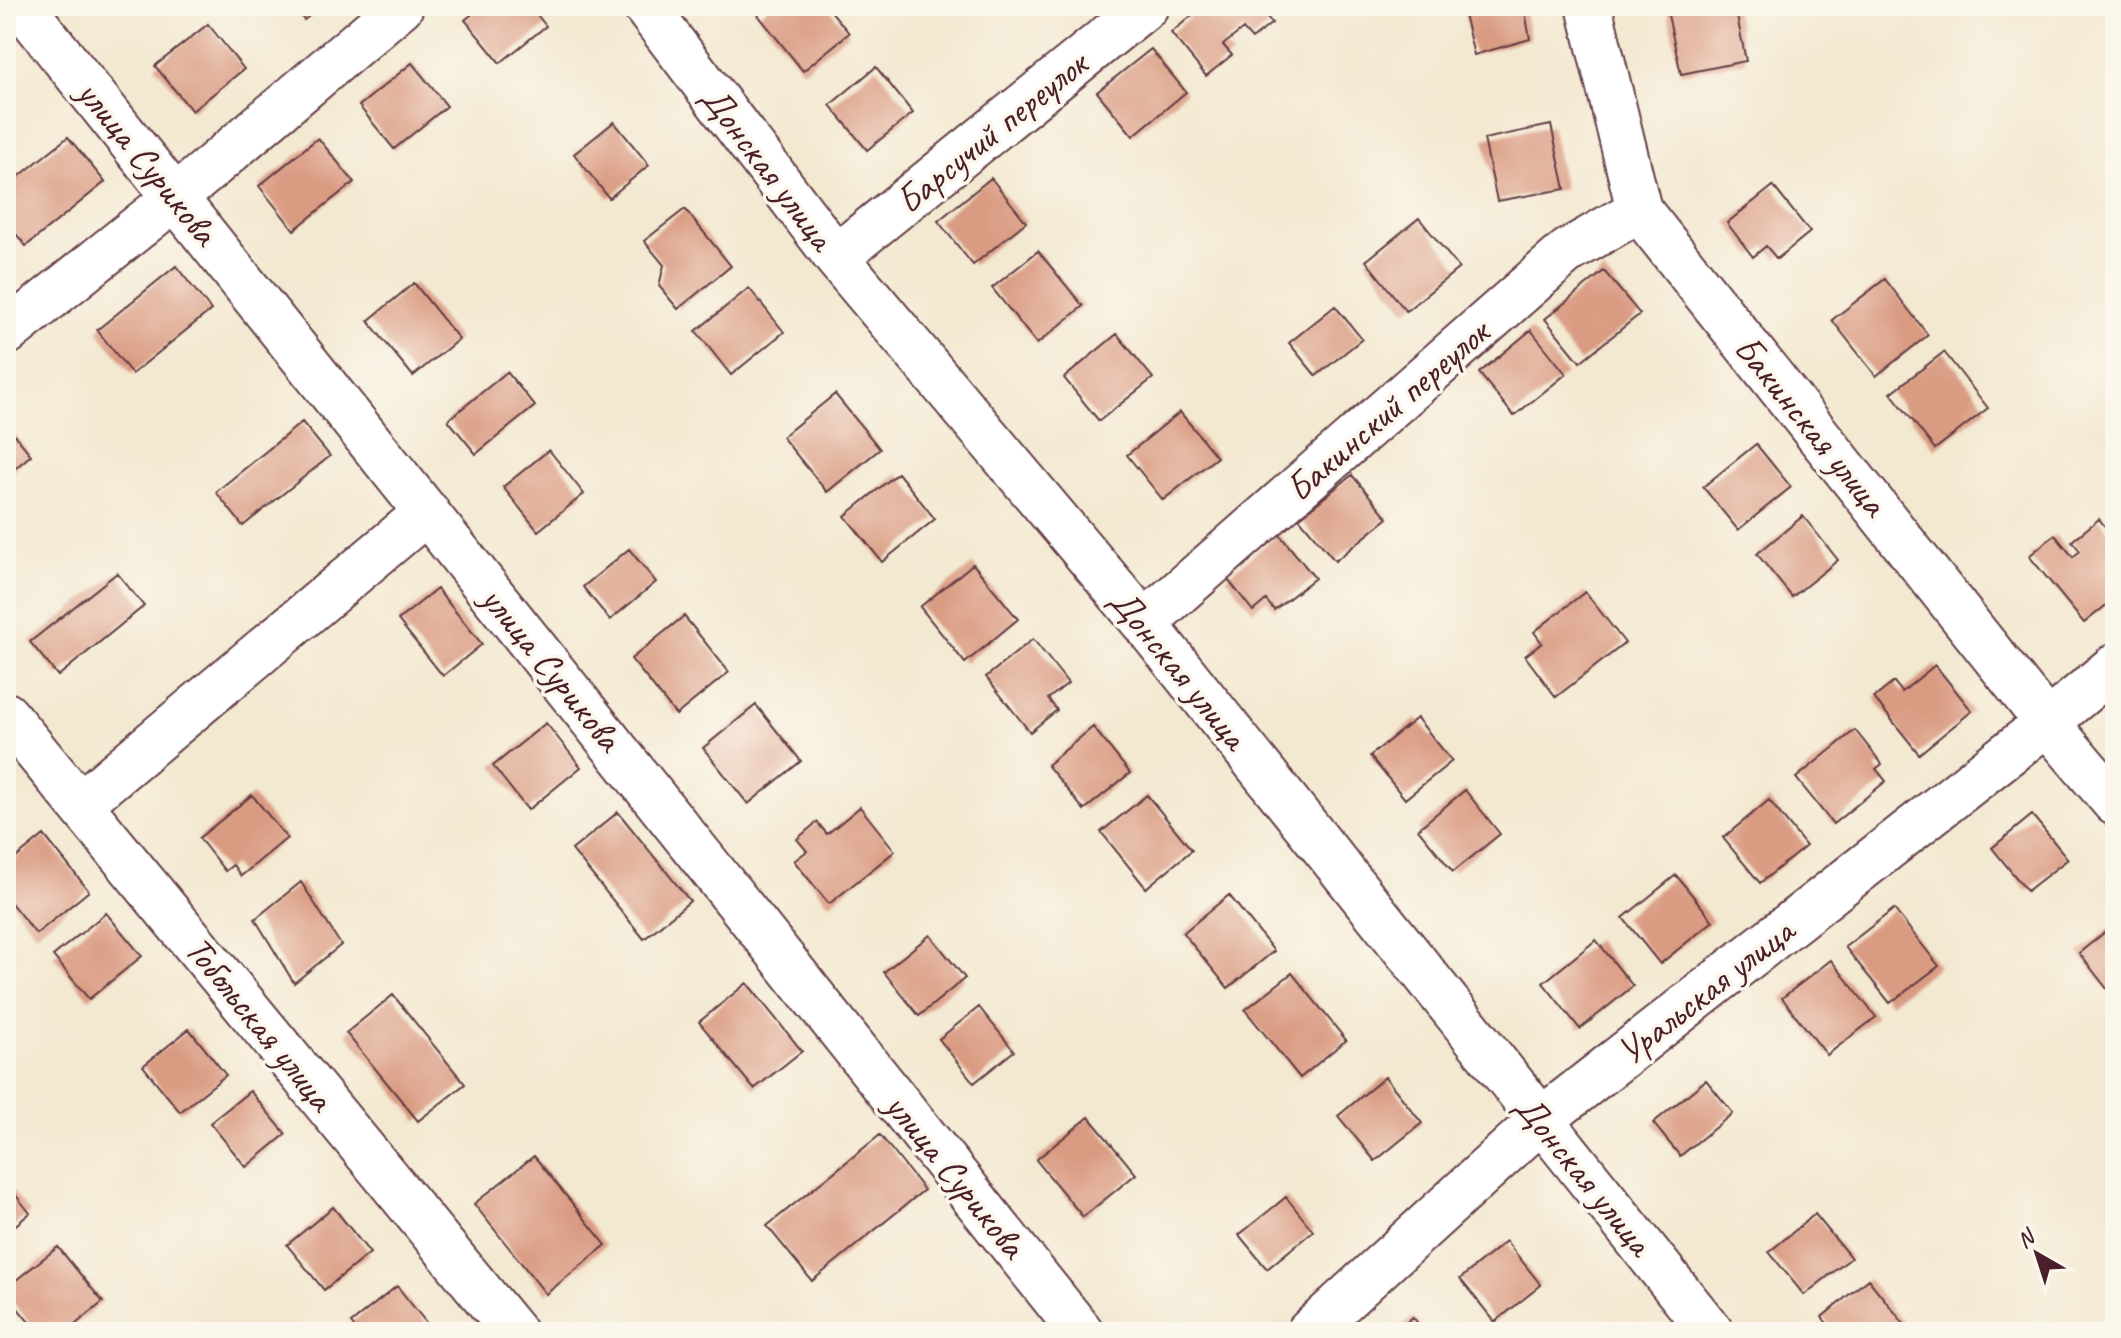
<svg xmlns="http://www.w3.org/2000/svg" width="2121" height="1338" font-family="Caveat,sans-serif">
	<style>
		.building { fill: #da9b83 }
		.lines { fill: none; stroke-linecap: round; stroke-linejoin: round }
		.street-casing { stroke: #633d44; stroke-width: 48 }
		.street { stroke: #fff; stroke-width: 44 }
		.labels { text-anchor: middle; stroke-width: 7; stroke-linejoin: round; paint-order: stroke }
		.street-label { font-size: 38px; fill: #4a1f2b; stroke: #fbf7ec }
	</style>
	<rect width="100%" height="100%" fill="#fbf7ec"/>
	<filter id="ink" filterUnits="userSpaceOnUse"><feTurbulence type="fractalNoise" baseFrequency=".0125" numOctaves="2"/><feDisplacementMap in="SourceGraphic" scale="16" xChannelSelector="R" yChannelSelector="G"/><feConvolveMatrix kernelMatrix="1 2 1 2 8 2 1 2 1" color-interpolation-filters="sRGB"/></filter>
	<filter id="wash" filterUnits="userSpaceOnUse"><feTurbulence type="fractalNoise" baseFrequency=".006" numOctaves="4" result="noise"/><feDisplacementMap in="SourceGraphic" scale="32" xChannelSelector="R" yChannelSelector="G"/><feGaussianBlur stdDeviation="1.8" result="paint"/><feColorMatrix in="noise" values="0 0 0 0 0 0 0 0 0 0 0 0 0 0 0 0 0 1.4 0 .05"/><feComposite in="paint" operator="in"/></filter>
	<g filter="url(#wash)">
		<rect width="100%" height="100%" fill="#f3e8d0"/>
		<g id="blocks">
			<path class="building" d="M293,6H322L304,20Z
				M482,6H530L546,26L500,63L465,20Z
				M770,6H827L849,33L803,71L758,15Z
				M1203,6H1258L1272,23L1252,39L1243,29L1223,45L1232,55L1206,76L1171,33Z
				M1462,6H1524L1530,39L1474,55Z
				M1666,6H1735L1746,61L1681,74Z
				M208,24L244,69L192,111L155,66Z
				M1151,49L1186,92L1133,136L1097,92Z
				M412,63L447,106L394,149L359,106Z
				M876,67L913,113L867,150L830,105Z
				M614,122L649,165L609,198L574,154Z
				M1551,125L1565,189L1497,201L1484,139Z
				M68,137L105,182L26,246L6,222V187Z
				M318,138L354,182L294,230L259,186Z
				M991,178L1026,222L973,265L938,221Z
				M1773,186L1810,232L1777,259L1766,246L1753,257L1727,223Z
				M685,209L731,266L678,309L659,286L664,265L644,241Z
				M1419,218L1459,268L1406,311L1366,261Z
				M1038,251L1083,306L1037,344L992,288Z
				M176,266L211,310L132,374L97,330Z
				M1604,271L1640,314L1580,362L1545,319Z
				M1885,279L1928,335L1876,376L1832,320Z
				M414,283L459,339L413,376L368,321Z
				M749,288L784,332L731,375L696,331Z
				M1335,306L1362,339L1316,376L1289,343Z
				M1531,330L1566,374L1514,416L1479,373Z
				M1117,334L1153,378L1099,421L1064,378Z
				M1944,352L1988,408L1935,449L1891,393Z
				M507,372L535,406L476,454L448,420Z
				M835,394L880,449L827,492L782,437Z
				M1180,412L1217,457L1163,500L1127,455Z
				M302,422L330,456L243,526L216,492Z
				M6,424L31,455L6,476Z
				M1756,444L1791,487L1738,530L1703,487Z
				M549,450L584,494L538,531L503,487Z
				M898,473L935,519L882,562L845,516Z
				M1352,475L1388,518L1335,561L1299,518Z
				M1803,516L1838,560L1792,597L1757,554Z
				M2099,519L2115,539V598L2084,623L2029,556L2055,535L2073,557L2080,551L2072,541Z
				M1279,534L1315,578L1274,610L1266,600L1253,611L1226,577Z
				M629,549L656,582L610,620L583,587Z
				M973,564L1018,619L965,663L920,607Z
				M117,573L144,606L58,676L30,642Z
				M437,589L482,644L443,676L398,620Z
				M1585,592L1625,643L1556,697L1525,656L1542,643L1534,632Z
				M684,616L729,672L676,715L631,659Z
				M1033,639L1068,683L1048,699L1057,710L1030,732L986,677Z
				M1935,665L1972,711L1919,754L1874,698L1894,682L1902,692Z
				M756,705L801,761L748,804L703,748Z
				M1417,718L1452,761L1405,799L1370,756Z
				M546,723L581,767L528,810L493,766Z
				M1093,727L1130,773L1084,810L1047,765Z
				M1855,730L1882,764L1876,769L1886,781L1833,824L1796,778Z
				M1465,790L1500,834L1453,872L1418,829Z
				M252,795L287,838L241,876L233,865L225,871L199,838Z
				M1147,795L1192,850L1146,888L1101,832Z
				M1769,800L1806,846L1760,883L1723,838Z
				M860,807L895,851L829,904L794,861L807,851L797,839L817,822L827,834Z
				M618,812L690,901L644,939L572,850Z
				M2032,815L2068,859L2027,891L1992,848Z
				M44,835L89,891L36,934L6,897V866Z
				M1676,875L1713,921L1660,964L1623,918Z
				M301,882L341,945L294,983L255,919Z
				M1229,895L1274,951L1228,988L1183,933Z
				M1894,909L1939,966L1890,1003L1845,947Z
				M106,913L142,956L89,999L53,956Z
				M2115,924V999L2079,953Z
				M930,935L965,978L919,1016L884,972Z
				M1596,940L1633,986L1580,1029L1543,983Z
				M1831,960L1876,1017L1827,1055L1782,998Z
				M1292,973L1346,1040L1300,1078L1245,1010Z
				M747,983L802,1051L754,1089L699,1022Z
				M393,995L465,1084L418,1121L346,1033Z
				M979,1007L1014,1051L974,1083L939,1039Z
				M189,1029L226,1075L180,1112L143,1066Z
				M1385,1077L1422,1123L1375,1161L1338,1116Z
				M1706,1080L1733,1113L1680,1156L1653,1123Z
				M250,1091L286,1134L246,1167L210,1123Z
				M1089,1117L1136,1174L1083,1217L1036,1160Z
				M880,1135L924,1190L812,1281L767,1226Z
				M534,1156L606,1245L546,1294L474,1204Z
				M6,1183L30,1213L6,1233Z
				M1286,1197L1313,1231L1267,1269L1239,1235Z
				M333,1207L370,1253L324,1290L287,1245Z
				M1815,1214L1851,1258L1804,1295L1769,1252Z
				M1506,1241L1541,1285L1495,1322L1460,1279Z
				M58,1247L103,1302L66,1332H37L6,1294V1288Z
				M1868,1279L1905,1325L1896,1332H1834L1822,1317Z
				M397,1286L432,1330L430,1332H358L351,1323Z
				M1413,1317L1425,1332H1394Z"/>
		</g>
	</g>
	<g filter="url(#ink)">
		<use href="#blocks" fill-opacity="0" stroke="#633d44" stroke-width="2"/>
		<g class="lines">
			<defs>
				<path id="street" d="M22,6L1081,1332
					M645,6L836,257L1144,623L1711,1332
					M1589,6L1639,210L2047,723L2115,803
					M836,257L1146,6
					M6,333L176,197L401,6
					M1144,623L1568,251L1639,210
					M6,715L514,1332
					M80,804L427,512
					M1309,1332L1541,1120L2047,723L2115,666"/>
			</defs>
			<use href="#street" class="street-casing"/>
			<use href="#street" class="street"/>
		</g>
	</g>
	<g class="labels">
		<g class="street-label">
			<text transform="translate(991 132) rotate(-39)" y="13">Барсучий переулок</text>
			<text transform="translate(148 162) rotate(51)" y="13">улица Сурикова</text>
			<text transform="translate(768 167) rotate(53)" y="13">Донская улица</text>
			<text transform="translate(1387 410) rotate(-41)" y="13">Бакинский переулок</text>
			<text transform="translate(1811 425) rotate(51)" y="13">Бакинская улица</text>
			<text transform="translate(552 668) rotate(51)" y="13">улица Сурикова</text>
			<text transform="translate(1179 668) rotate(51)" y="13">Донская улица</text>
			<text transform="translate(1705 991) rotate(-38)" y="13">Уральская улица</text>
			<text transform="translate(260 1023) rotate(51)" y="13">Тобольская улица</text>
			<text transform="translate(1584 1174) rotate(51)" y="13">Донская улица</text>
			<text transform="translate(956 1175) rotate(51)" y="13">улица Сурикова</text>
		</g>
	</g>
	<rect width="2121" height="1338" fill="none" stroke="#fbf7ec" stroke-width="32"/>
	<g transform="translate(2037 1254) rotate(321)" stroke="#fbf7ec" stroke-width="6" paint-order="stroke">
	<path d="M0-6L14 30L0 20L-14 30Z" fill="#4a1f2b"/>
	<text y="-12" font-size="22" font-weight="bold" text-anchor="middle" fill="#4a1f2b">N</text>
	</g>
</svg>
